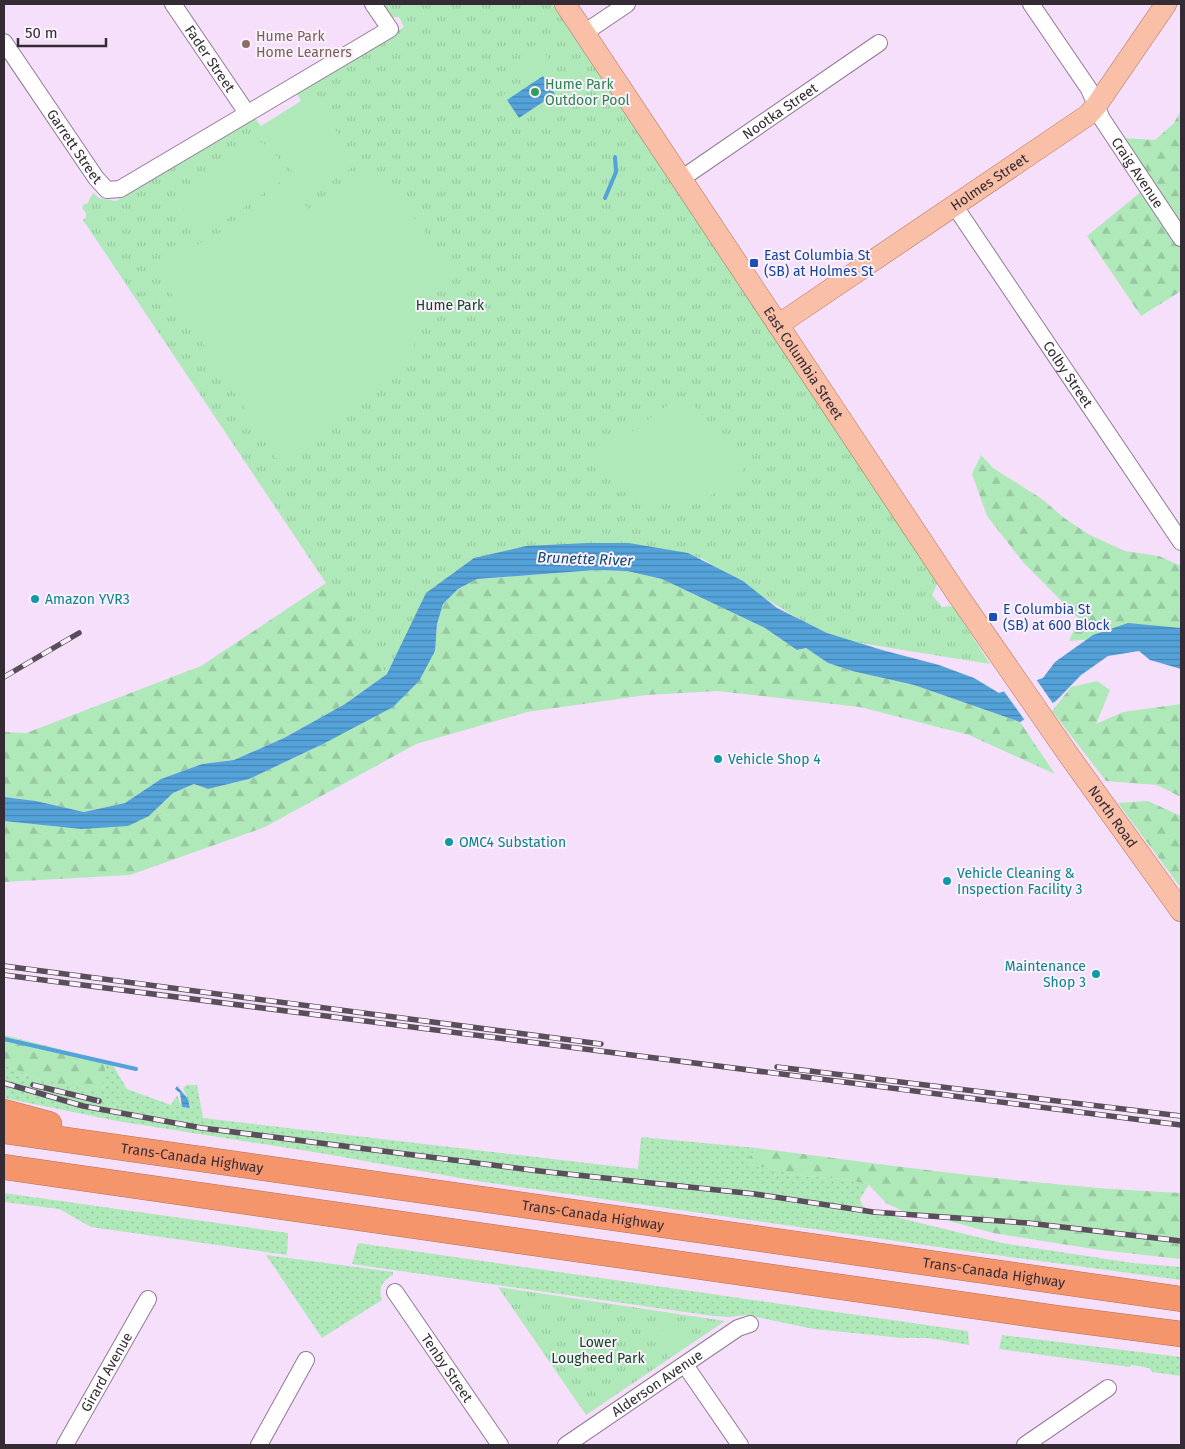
<svg xmlns="http://www.w3.org/2000/svg" width="1185" height="1449" font-family="'Fira Sans',sans-serif">
	<style>
		.grass { fill: url(#grass-dots) }
		.forest { fill: url(#forest-firs) }
		.park { fill: url(#park-tufts) }
		.garden { fill: #afe9ba }
		.water { fill: url(#water-rules) }
		.pier { fill: #f6dffa }
		.lines { fill: none; stroke-linecap: round; stroke-linejoin: round }
		.stream { stroke: #54a2da; stroke-width: 4 }
		.minor-casing { stroke: #8f7a93; stroke-width: 18 }
		.major-casing { stroke: #b17059; stroke-width: 22 }
		.highway-casing { stroke: #b17059; stroke-width: 26 }
		.minor { stroke: #fff; stroke-width: 16 }
		.major { stroke: #f9bfa7; stroke-width: 21 }
		.highway { stroke: #f5956c; stroke-width: 25 }
		.rail-casing { stroke: #5a4e5b; stroke-width: 5.5 }
		.rail { stroke: #fbf1fc; stroke-width: 4; stroke-dasharray: 11; stroke-linecap: butt }
		.education-dot { fill: #8d6e63; stroke: #fbf1fc; stroke-width: 2 }
		.leisure-dot { fill: #2e9e5b; stroke: #fbf1fc; stroke-width: 2 }
		.transit-dot { fill: #1a4fb4; stroke: #fbf1fc; stroke-width: 2 }
		.culture-dot { fill: #0f9aa8; stroke: #fbf1fc; stroke-width: 2 }
		.labels { text-anchor: middle; stroke-width: 4; stroke-linejoin: round; paint-order: stroke }
		.education-label { font-size: 14px; fill: #785e54; stroke: #fbf1fc; text-anchor: start }
		.street-label { font-size: 14px; fill: #342b35; stroke: #fbf1fc }
		.leisure-label { font-size: 14px; fill: #27864d; stroke: #fbf1fc; text-anchor: start }
		.transit-label { font-size: 14px; fill: #164399; stroke: #fbf1fc; text-anchor: start }
		.park-label { font-size: 14px; fill: #0e4722; stroke: #fbf1fc }
		.culture-label { font-size: 14px; fill: #0d838f; stroke: #fbf1fc; text-anchor: start }
		.water-label { font-size: 15px; font-style: italic; fill: #0f4b70; stroke: #fbf1fc }
	</style>
	<defs>
		<pattern id="grass-dots" width="8" height="8" patternUnits="userSpaceOnUse" patternTransform="scale(1.25)"><rect width="8" height="8" fill="#afe9ba"/><path d="M2 2h.1M6 6h.1" fill="none" stroke="#97c8a0" stroke-width="1.8" stroke-linecap="round"/></pattern>
		<pattern id="forest-firs" width="22" height="20" patternUnits="userSpaceOnUse" patternTransform="scale(1.25)"><rect width="22" height="20" fill="#afe9ba"/><path d="M5 1l3.5 6h-7zM16 11l3.5 6h-7z" fill="#97c8a0"/></pattern>
		<pattern id="park-tufts" width="24" height="20" patternUnits="userSpaceOnUse" patternTransform="scale(1.25)"><rect width="24" height="20" fill="#afe9ba"/><path d="M3 7l-1-3M5 7V3M7 7l1-3M15 17l-1-3M17 17v-4M19 17l1-3" fill="none" stroke="#97c8a0"/></pattern>
		<pattern id="water-rules" width="6" height="5" patternUnits="userSpaceOnUse" patternTransform="scale(1.25)"><rect width="6" height="5" fill="#54a2da"/><path d="M0 2.5h6" fill="none" stroke="#4684b2"/></pattern>
	</defs>
	<rect width="100%" height="100%" fill="#f6dffa"/>
	<path class="grass" d="M103,1060L111,1062L127,1089L171,1105L177,1095L182,1107L191,1108L183,1088L187,1085H197L203,1118L638,1169L641,1137L757,1148L749,1157L752,1165L805,1176L843,1179L869,1184L860,1199L862,1205L871,1211L1002,1243L1133,1263L1181,1267V1280L966,1251L477,1181L320,1153L117,1121L4,1098V1065L41,1080L106,1070Z
		M4,1193L288,1233L287,1255L91,1227L59,1209L4,1202Z
		M358,1243L968,1331L969,1345L928,1338H903L814,1329L747,1315L729,1317L713,1316L352,1264Z
		M266,1255L393,1272V1275C382,1281 378,1288 382,1300L322,1338Z
		M1002,1335L1181,1357V1376L1152,1372L1149,1368L1132,1365L1129,1367L999,1349Z"/>
	<path class="forest" d="M1181,110V291L1141,316L1087,236L1148,186L1122,138L1155,140L1174,123Z
		M981,455L993,468L1042,499L1064,518L1090,535L1125,551L1159,556L1181,566V643L1125,637L1069,641L1079,619L1022,561L987,516L972,474Z
		M266,492L542,546H526L474,558L387,674L345,704L284,738L234,760L202,764L161,779L125,803L84,812L36,801L4,797V732L26,733L201,666L326,583Z
		M596,570L627,571L662,579L765,628L797,650L806,648L828,663L852,671L914,685L1020,722L1055,774L969,735L860,707L717,691L646,695L527,712L416,744L265,827L130,875L4,882V821L81,829L149,816L173,793L194,784L208,789L249,779L323,744L435,651L437,624L443,604L458,589L477,579Z
		M1097,681L1110,690L1096,724L1123,712L1181,704V797L1157,785L1106,781L1052,711L1071,687Z
		M1148,801L1181,816V888L1118,803Z
		M4,1035L103,1060C107,1072 105,1081 99,1092L41,1080L4,1065Z
		M757,1148C898,1166 1039,1187 1181,1193V1259L1100,1250L993,1233L946,1220L911,1215L886,1203L868,1184L843,1179L805,1176L752,1165L749,1157Z"/>
	<path class="park" d="M377,4H552L935,578L937,584L932,595L942,607L951,606L955,609L990,664L829,638L701,558L613,546H527L474,558L426,593L387,674L83,220L86,218V213L82,208L84,204H87L93,193L99,198L116,201L255,118L261,126L301,101L297,94L404,27L399,17H388Z
		M498,1287L725,1321L586,1415Z"/>
	<path class="garden" d="M543,51L569,88L556,97L565,110L544,124L537,112L517,125L499,98L529,77L531,72L523,71L526,62Z
		M312,95L358,163L309,197L263,128Z
		M259,142C272,145 289,168 281,181L213,229L206,232L198,230L196,227L181,205V196L183,193L250,145Z
		M374,168L453,267L444,277L403,371L340,417L327,435L295,460L276,458L155,268L232,226L292,186L308,209Z
		M680,396L687,397L745,468L728,485L704,500L682,506L641,501L589,463Z
		M677,1321L691,1342L669,1357L654,1336Z"/>
	<path class="water" d="M543,76L555,94L519,118L507,100Z
		M587,543H629L688,553L743,581L777,608L827,633L882,650L939,665L974,678L999,693L1043,678L1055,662L1093,635L1128,623L1181,628V669L1150,660L1139,651L1108,656L1081,675L1056,701L1020,722L914,685L852,671L828,663L806,648L797,650L765,628L662,579L627,571L596,570L477,579L458,589L443,604L437,624L435,651L419,681L393,707L323,744L249,779L208,789L194,784L173,793L149,816L128,826L81,829L4,821V797L36,801L84,812L125,803L161,779L202,764L234,760L284,738L345,704L387,674L426,593L474,558L526,546Z
		M177,1086L188,1099L190,1108L182,1107L180,1093L175,1089Z"/>
	<path class="pier" d="M1036,679L1054,705L1026,722L1003,690Z"/>
	<g class="lines">
		<path class="stream" d="M605,198L616,172L615,157
			M4,1039L136,1069"/>
		<defs>
			<g id="minor">
				<path id="s1" d="M173,4L247,113"/>
				<path id="s2" d="M1031,4L1089,89L1102,119L1181,238"/>
				<path d="M584,33L627,4"/>
				<path id="s3" d="M4,42L96,178L107,190L120,189L390,29L373,4"/>
				<path id="s4" d="M681,179L879,43"/>
				<path id="s5" d="M954,205L1181,542"/>
				<path id="s6" d="M395,1292L500,1445"/>
				<path d="M685,1365L740,1445"/>
				<path id="s7" d="M65,1445L148,1299"/>
				<path d="M259,1445L306,1360"/>
				<path id="s8" d="M566,1445L738,1328L750,1324"/>
				<path d="M1025,1445L1108,1388"/>
			</g>
			<g id="major">
				<path id="s9" d="M565,4L955,591L1070,757L1181,911"/>
				<path id="s10" d="M778,325L1088,115L1096,106L1166,4"/>
			</g>
			<g id="highway">
				<path d="M4,1112L49,1124"/>
				<path id="s11" d="M4,1131L1181,1299"/>
				<path d="M4,1167L1057,1318L1181,1334"/>
			</g>
		</defs>
		<use href="#minor" class="minor-casing"/>
		<use href="#major" class="major-casing"/>
		<use href="#highway" class="highway-casing"/>
		<use href="#minor" class="minor"/>
		<use href="#major" class="major"/>
		<use href="#highway" class="highway"/>
		<defs>
			<path id="rail" d="M4,677L79,633
				M4,966L601,1044
				M4,975L1181,1125
				M777,1067L1181,1116
				M4,1083L83,1106L202,1128L539,1171L755,1194L873,1212L1028,1223L1181,1241
				M33,1085L99,1101"/>
		</defs>
		<use href="#rail" class="rail-casing"/>
		<use href="#rail" class="rail"/>
	</g>
	<circle class="education-dot" cx="246" cy="44" r="5"/>
	<circle class="leisure-dot" cx="535" cy="92" r="5"/>
	<g class="transit-dot">
		<rect x="749" y="258" width="10" height="10" rx="2.5"/>
		<rect x="988" y="612" width="10" height="10" rx="2.5"/>
	</g>
	<g class="culture-dot">
		<circle cx="35" cy="599" r="5"/>
		<circle cx="718" cy="759" r="5"/>
		<circle cx="449" cy="842" r="5"/>
		<circle cx="947" cy="881" r="5"/>
		<circle cx="1096" cy="974" r="5"/>
	</g>
	<g class="labels">
		<g class="education-label">
			<text x="256" y="41">Hume Park<tspan x="256" dy="16">Home Learners</tspan></text>
		</g>
		<g class="street-label">
			<text dy="5" stroke="none"><textPath href="#s1" startOffset="66">Fader Street</textPath></text>
			<text dy="5" stroke="none"><textPath href="#s4" startOffset="120">Nootka Street</textPath></text>
			<text dy="5" stroke="none"><textPath href="#s3" startOffset="126">Garrett Street</textPath></text>
			<text dy="5" stroke="none"><textPath href="#s2" startOffset="200">Craig Avenue</textPath></text>
			<text dy="5" stroke="none"><textPath href="#s10" startOffset="255">Holmes Street</textPath></text>
			<text dy="5" stroke="none"><textPath href="#s9" startOffset="431">East Columbia Street</textPath></text>
			<text dy="5" stroke="none"><textPath href="#s5" startOffset="204">Colby Street</textPath></text>
			<text dy="5" stroke="none"><textPath href="#s9" startOffset="980">North Road</textPath></text>
			<text dy="5" stroke="none"><textPath href="#s11" startOffset="190">Trans-Canada Highway</textPath></text>
			<text dy="5" stroke="none"><textPath href="#s11" startOffset="595">Trans-Canada Highway</textPath></text>
			<text dy="5" stroke="none"><textPath href="#s11" startOffset="1000">Trans-Canada Highway</textPath></text>
			<text dy="5" stroke="none"><textPath href="#s6" startOffset="92">Tenby Street</textPath></text>
			<text dy="5" stroke="none"><textPath href="#s7" startOffset="84">Girard Avenue</textPath></text>
			<text dy="5" stroke="none"><textPath href="#s8" startOffset="110">Alderson Avenue</textPath></text>
		</g>
		<g class="leisure-label">
			<text x="545" y="89">Hume Park<tspan x="545" dy="16">Outdoor Pool</tspan></text>
		</g>
		<g class="transit-label">
			<text x="764" y="260">East Columbia St<tspan x="764" dy="16">(SB) at Holmes St</tspan></text>
			<text x="1003" y="614">E Columbia St<tspan x="1003" dy="16">(SB) at 600 Block</tspan></text>
		</g>
		<g class="park-label">
			<text x="450" y="310">Hume Park</text>
			<text x="598" y="1347">Lower<tspan x="598" dy="16">Lougheed Park</tspan></text>
		</g>
		<g class="culture-label">
			<text x="45" y="604">Amazon YVR3</text>
			<text x="728" y="764">Vehicle Shop 4</text>
			<text x="459" y="847">OMC4 Substation</text>
			<text x="957" y="878">Vehicle Cleaning &amp;<tspan x="957" dy="16">Inspection Facility 3</tspan></text>
			<text x="1086" y="971" text-anchor="end">Maintenance<tspan x="1086" dy="16">Shop 3</tspan></text>
		</g>
		<g class="water-label">
			<text transform="translate(585 559) rotate(2)" y="5">Brunette River</text>
		</g>
	</g>
	<rect width="1185" height="1449" fill="none" stroke="#342b35" stroke-width="10"/>
	<path d="M18 38v8h88v-8" fill="none" stroke="#342b35" stroke-width="2.5"/>
	<text x="25" y="38" font-size="15" fill="#342b35" stroke="#fbf1fc" stroke-width="4" paint-order="stroke">50 m</text>
</svg>
